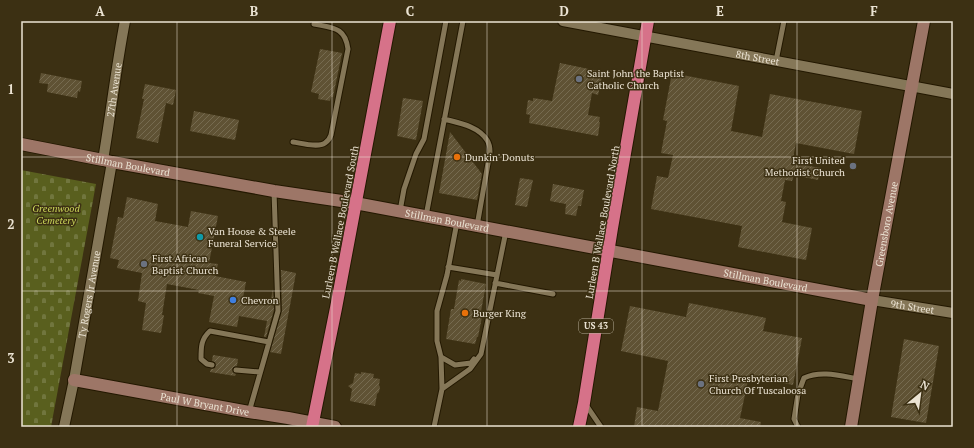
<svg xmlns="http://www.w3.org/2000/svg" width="974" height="448" font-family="'PT Serif',serif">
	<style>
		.cemetery { fill: url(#cemetery-stones) }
		.building { fill: url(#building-hatch) }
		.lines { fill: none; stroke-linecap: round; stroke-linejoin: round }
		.lane-casing { stroke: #231800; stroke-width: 7 }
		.street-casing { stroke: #231800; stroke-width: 12 }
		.secondary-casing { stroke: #231800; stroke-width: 14 }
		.highway-casing { stroke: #231800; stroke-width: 14 }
		.lane { stroke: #857758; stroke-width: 5 }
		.street { stroke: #857758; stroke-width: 10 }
		.secondary { stroke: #9d7667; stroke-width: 12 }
		.highway { stroke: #d67289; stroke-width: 12 }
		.grid { fill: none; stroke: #ebe3d3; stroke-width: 1; stroke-opacity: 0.55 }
		.worship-dot { fill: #6b7280; stroke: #3c3013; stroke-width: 1.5 }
		.food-dot { fill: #e8710a; stroke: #3c3013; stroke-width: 1.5 }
		.culture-dot { fill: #0f9aa8; stroke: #3c3013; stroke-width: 1.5 }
		.shop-dot { fill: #3f7fe0; stroke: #3c3013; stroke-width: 1.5 }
		.labels { text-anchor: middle; stroke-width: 3; stroke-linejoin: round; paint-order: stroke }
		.shield { fill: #3c3013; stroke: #b6ad99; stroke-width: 1 }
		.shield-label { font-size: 9px; font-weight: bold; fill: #ebe3d3 }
		.street-label { font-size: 10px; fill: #ebe3d3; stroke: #3c3013 }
		.poi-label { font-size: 10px; fill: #ebe3d3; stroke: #3c3013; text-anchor: start }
		.park-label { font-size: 10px; font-style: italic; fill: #cbd75a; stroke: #3c3013 }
		.neatline { fill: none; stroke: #ebe3d3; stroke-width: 1.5 }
		.grid-label { font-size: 13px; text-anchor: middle; font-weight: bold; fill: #ebe3d3 }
	</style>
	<defs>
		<pattern id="cemetery-stones" width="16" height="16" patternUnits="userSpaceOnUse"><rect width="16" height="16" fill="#595f1e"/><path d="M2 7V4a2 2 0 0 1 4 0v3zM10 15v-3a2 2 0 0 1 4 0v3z" fill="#71763e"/></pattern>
		<pattern id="building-hatch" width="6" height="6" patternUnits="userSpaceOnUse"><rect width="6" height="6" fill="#5f5234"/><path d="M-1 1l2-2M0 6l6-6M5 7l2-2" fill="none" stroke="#766b50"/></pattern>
	</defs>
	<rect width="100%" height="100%" fill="#3c3013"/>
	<path class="cemetery" d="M21,170L96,184L51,427H21Z"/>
	<path class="building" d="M320,49L342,53L333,97H331L330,101L318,99L319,94L311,92Z
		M560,63L603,72L598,95L592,93L588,115L600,117L599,122H600L598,136L529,123L530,115L526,114L528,100L533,101V98L552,101Z
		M41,73L82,81L80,92L78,91L77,98L47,92L48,84L39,83Z
		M672,73L739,86L731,131L762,137L770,94L862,111L854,154L796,143L792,163L821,168L818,180L794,175L792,181L785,180L781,201L786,202L782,222L812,228L806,260L738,247L742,226L651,209L657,176L668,178L673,155L661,153L667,121L663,120Z
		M145,84L176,90L173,105L166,103L158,143L136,138L144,99H142Z
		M403,98L423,101L416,140L397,136Z
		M194,111L239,120L235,140L190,131Z
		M450,132L482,174L477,200L439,193Z
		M520,178L533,180L527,207L515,205Z
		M553,184L584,190L581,206H578L576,216L565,214L566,204L550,201Z
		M127,197L158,204L155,221L188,227L191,211L218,216L209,263L218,264L215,276L246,282L243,298L270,304L273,289L274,310L266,337H264L267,321L239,316L237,327L209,322L214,296L198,293L199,290L167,284L162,315H164L161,333L142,330L146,303L138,301L142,273L117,268L119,260L110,258L118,217L123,218Z
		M281,270L296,273L281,354L270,352L282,311Z
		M461,279L486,284L480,317H482L478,337H477L475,344L446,339L451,309H454L459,280L461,281Z
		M689,303L766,318L763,331L802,338L793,385L749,376L740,418L761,422L760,427H634L637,407L658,411L668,361L621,351L630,306L686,317Z
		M904,339L939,346L926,423L891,417Z
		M213,355L238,359L237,366L234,367L232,369L233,372L236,374L235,376L210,372L211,369L215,368L216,365L215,362L212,361Z
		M361,372L374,374L373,378L380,379L379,385L380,387L379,392L377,394L375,406L350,401L352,389L348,386L353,383L355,373L361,374Z"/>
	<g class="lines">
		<defs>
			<path id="lane" d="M776,61L784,21
				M444,119C459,123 478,126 487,140C489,143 490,148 490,152L477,226
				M293,142C301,143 318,148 325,143C328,141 330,138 331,135L348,49C345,27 333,28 314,24
				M400,211L404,189L416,154L424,139L446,21
				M426,216L463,21
				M448,267L497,275
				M495,283L553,294
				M441,357L455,365L471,363L474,359
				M212,365L207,364L201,359C201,347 201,339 210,331L269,342
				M236,370L260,372
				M442,389L470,369L481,354L506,231
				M586,405L601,427
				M249,412L278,311L274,191
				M434,427L442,389L441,357L437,341V311L447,275L457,222
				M798,427L794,419L798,394L804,378C821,370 841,376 859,379"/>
			<g id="street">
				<path id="s1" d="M563,21L953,94"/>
				<path id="s2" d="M103,160C111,113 116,67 125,21"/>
				<path id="s3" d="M872,300L953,313"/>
				<path id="s4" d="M64,427L74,380L112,162"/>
			</g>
			<g id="secondary">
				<path id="s5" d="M21,144L103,160L112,162L274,191L355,203L872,300"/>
				<path id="s6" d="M74,380L249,412L288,418L335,427"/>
				<path id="s7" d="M851,427L872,300L924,21"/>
			</g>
			<path id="highway" d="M312,427L336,308L390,21
				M579,427L584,403L612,228L648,21"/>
		</defs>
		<use href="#lane" class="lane-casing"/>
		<use href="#street" class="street-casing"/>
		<use href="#secondary" class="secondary-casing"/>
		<use href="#highway" class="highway-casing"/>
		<use href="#lane" class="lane"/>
		<use href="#street" class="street"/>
		<use href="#secondary" class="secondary"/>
		<use href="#highway" class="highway"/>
	</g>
	<path class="grid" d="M177,21V427M332,21V427M487,21V427M642,21V427M797,21V427M21,157H953M21,291H953"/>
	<g class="worship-dot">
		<circle cx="579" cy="79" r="4"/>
		<circle cx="853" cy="166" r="4"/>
		<circle cx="144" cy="264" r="4"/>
		<circle cx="701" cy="384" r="4"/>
	</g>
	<g class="food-dot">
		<circle cx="457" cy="157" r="4"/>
		<circle cx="465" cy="313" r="4"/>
	</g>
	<circle class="culture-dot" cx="200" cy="237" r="4"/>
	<circle class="shop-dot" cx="233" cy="300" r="4"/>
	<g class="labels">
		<rect class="shield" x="579" y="319" width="34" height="14" rx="3"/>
		<g class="shield-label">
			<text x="596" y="329">US 43</text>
		</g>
		<g class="street-label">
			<text dy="4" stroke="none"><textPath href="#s1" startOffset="198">8th Street</textPath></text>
			<text dy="4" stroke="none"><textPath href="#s2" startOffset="71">27th Avenue</textPath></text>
			<text dy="4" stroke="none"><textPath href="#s5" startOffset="109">Stillman Boulevard</textPath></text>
			<text dy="4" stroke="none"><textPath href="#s5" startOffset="433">Stillman Boulevard</textPath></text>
			<text transform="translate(340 222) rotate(-79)" y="4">Lurleen B Wallace Boulevard South</text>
			<text transform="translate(602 222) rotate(-80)" y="4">Lurleen B Wallace Boulevard North</text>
			<text dy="4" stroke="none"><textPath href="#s7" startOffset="206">Greensboro Avenue</textPath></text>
			<text dy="4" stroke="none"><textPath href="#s5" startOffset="757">Stillman Boulevard</textPath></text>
			<text dy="4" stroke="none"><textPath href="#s4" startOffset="135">Ty Rogers Jr Avenue</textPath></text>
			<text dy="4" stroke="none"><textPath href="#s3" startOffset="41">9th Street</textPath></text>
			<text dy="4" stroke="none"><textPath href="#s6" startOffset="133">Paul W Bryant Drive</textPath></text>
		</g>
		<g class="poi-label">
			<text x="587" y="77">Saint John the Baptist<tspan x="587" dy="12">Catholic Church</tspan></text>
			<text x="465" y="161">Dunkin' Donuts</text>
			<text x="845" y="164" text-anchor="end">First United<tspan x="845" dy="12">Methodist Church</tspan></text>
			<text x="208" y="235">Van Hoose &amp; Steele<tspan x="208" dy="12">Funeral Service</tspan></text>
			<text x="152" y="262">First African<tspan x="152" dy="12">Baptist Church</tspan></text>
			<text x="241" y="304">Chevron</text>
			<text x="473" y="317">Burger King</text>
			<text x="709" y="382">First Presbyterian<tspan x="709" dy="12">Church Of Tuscaloosa</tspan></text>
		</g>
		<g class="park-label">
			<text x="56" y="212">Greenwood<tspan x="56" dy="12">Cemetery</tspan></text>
		</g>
	</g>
	<rect width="974" height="448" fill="none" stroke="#3c3013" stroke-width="44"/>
	<g transform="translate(920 394) rotate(29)" stroke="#3c3013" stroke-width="3" paint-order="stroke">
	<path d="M0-3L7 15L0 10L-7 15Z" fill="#ebe3d3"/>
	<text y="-6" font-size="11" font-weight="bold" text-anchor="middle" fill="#ebe3d3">N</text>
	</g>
	<rect x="22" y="22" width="930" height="404" class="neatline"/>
	<g class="grid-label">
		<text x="100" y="16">A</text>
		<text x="254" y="16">B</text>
		<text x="410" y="16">C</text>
		<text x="564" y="16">D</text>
		<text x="720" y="16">E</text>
		<text x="874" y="16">F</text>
		<text x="11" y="94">1</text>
		<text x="11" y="229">2</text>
		<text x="11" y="363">3</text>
	</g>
</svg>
